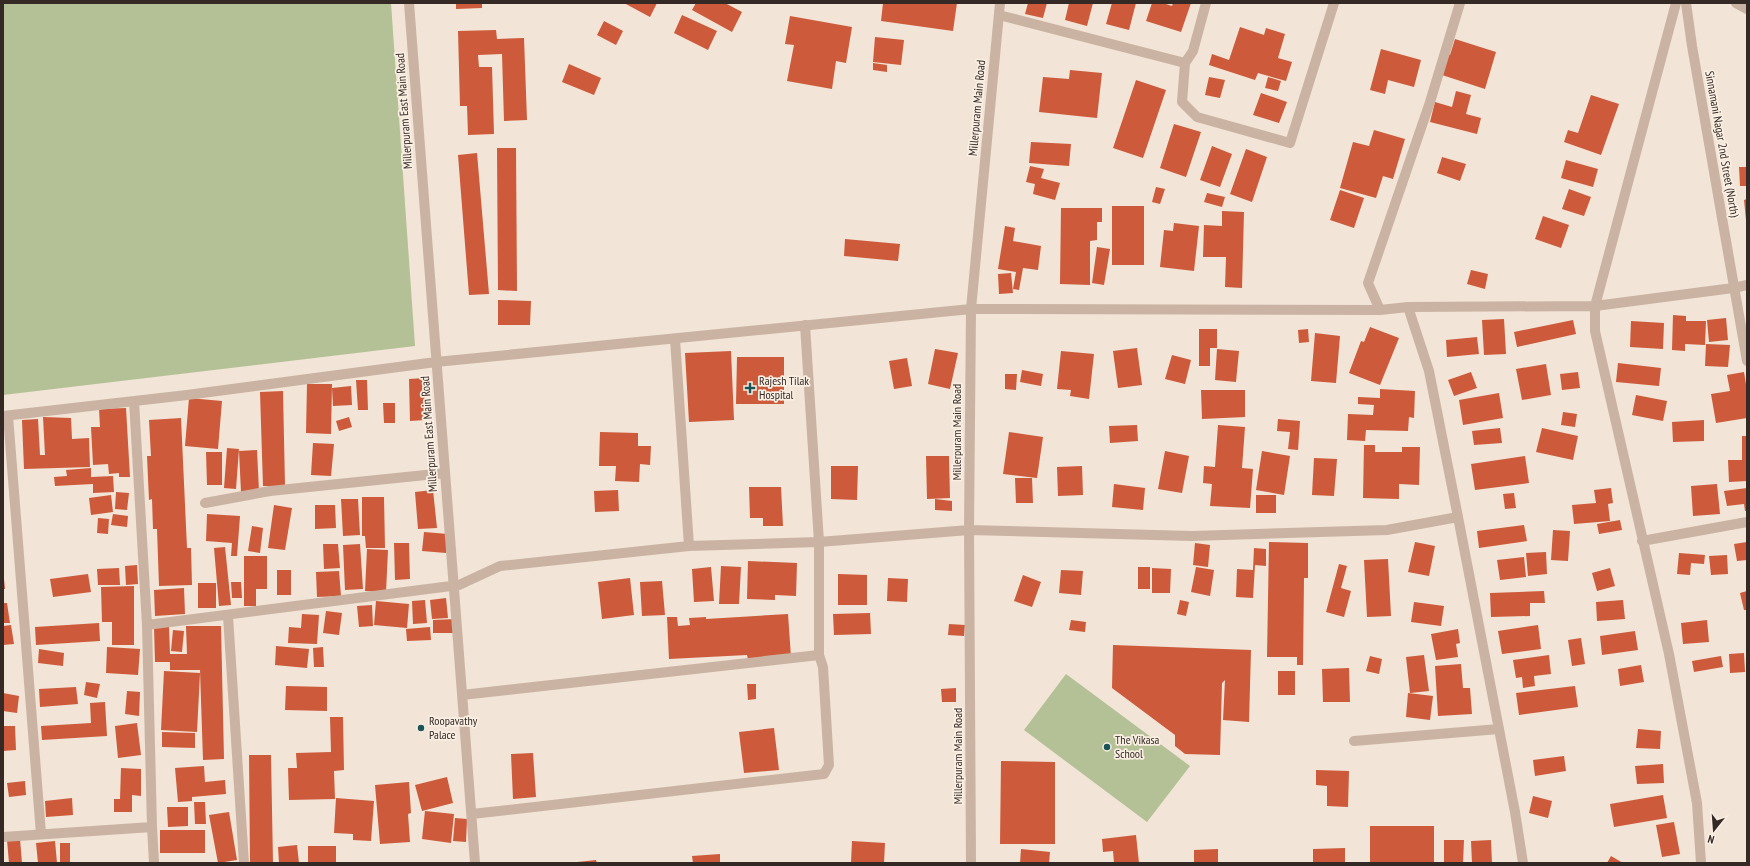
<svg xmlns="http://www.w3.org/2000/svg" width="1750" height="866" font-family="'PT Sans Narrow',sans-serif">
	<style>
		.green { fill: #b4c196 }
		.building { fill: #cd5a3a }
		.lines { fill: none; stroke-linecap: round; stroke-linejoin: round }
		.street { stroke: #cab3a2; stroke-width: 10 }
		.poi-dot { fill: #195558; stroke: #faefe3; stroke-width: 1.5 }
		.labels { text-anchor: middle; stroke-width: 3.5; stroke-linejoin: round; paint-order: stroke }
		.street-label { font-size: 12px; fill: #342925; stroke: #faefe3 }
		.poi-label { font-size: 12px; fill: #342925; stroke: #faefe3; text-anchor: start }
	</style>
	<rect width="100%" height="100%" fill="#f2e4d6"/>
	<path class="green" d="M3,3H391L415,346L3,395Z
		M1066,674L1190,766L1147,822L1024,730Z"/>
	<path class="building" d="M456,3H482V8L456,9Z
		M624,3H657L650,17Z
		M696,3H725L742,12L732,32L692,10Z
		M883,3H957L953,31L881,21Z
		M1028,3H1047L1043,18L1025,14Z
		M1069,3H1093L1087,26L1065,20Z
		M1112,3H1136L1129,30L1106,24Z
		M1152,3H1163L1172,6L1173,3H1191L1181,32L1146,21Z
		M682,15L717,31L708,50L674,33Z
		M790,16L852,27L846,63L836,61L832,89L787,81L794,45L785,44Z
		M604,21L623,31L616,45L597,35Z
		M1240,27L1264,35L1266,28L1285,34L1278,58L1292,62L1286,81L1258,73L1255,80L1209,65L1212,54L1229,60Z
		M496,30L497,39L524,38L527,120L504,121L502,54L478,55L479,67H492L494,134L468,135L467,106H460L458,31Z
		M875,37L904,40L901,65L873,62Z
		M1455,39L1496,52L1485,89L1442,75L1448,54L1450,55Z
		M1381,49L1421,60L1414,87L1388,80L1385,94L1370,90Z
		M873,63L887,65V72L873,70Z
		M569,64L601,78L594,95L562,82Z
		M1070,70L1102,73L1097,118L1039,112L1043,77L1069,79Z
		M1209,77L1225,80L1220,98L1205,95Z
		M1268,77L1281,81L1278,91L1265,88Z
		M1136,80L1166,90L1143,158L1113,148Z
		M1456,91L1471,95L1466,114L1481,118L1477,134L1430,122L1435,102L1452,107Z
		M1261,93L1287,102L1279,123L1253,115Z
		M1591,95L1619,104L1601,155L1564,142L1568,130L1578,133Z
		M1174,124L1201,132L1186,177L1160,168Z
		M1374,130L1405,139L1393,179L1383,176L1376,198L1340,188L1353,142L1369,146Z
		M1031,142L1071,144L1069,166L1029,163Z
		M1212,146L1232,154L1220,187L1200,180Z
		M497,148H516L517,291L498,290Z
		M1246,149L1267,157L1252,202L1230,194Z
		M477,153L489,294L469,295L458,155Z
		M1442,157L1466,164L1460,181L1437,173Z
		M1566,160L1598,169L1593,187L1561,178Z
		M1030,166L1044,169L1041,178L1060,183L1055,200L1033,194L1035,184L1026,182Z
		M1739,167H1747V186H1740Z
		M1156,187L1165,189L1160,204L1152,202Z
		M1569,189L1591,197L1584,216L1562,209Z
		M1340,190L1364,198L1354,228L1330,220Z
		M1207,193L1225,197L1222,207L1204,202Z
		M1747,199V220H1746L1744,200Z
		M1112,206H1144V265H1112Z
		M1061,208H1102V222H1097V240L1090,241V285L1060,284Z
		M1222,211L1244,212L1242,288L1225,287L1226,257H1203L1204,225L1222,226Z
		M1543,216L1569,225L1561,248L1535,239Z
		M1174,223L1199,226L1194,271L1160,267L1164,230L1173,231Z
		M1005,226L1015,228L1013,241L1041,246L1038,270L1023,268L1019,290L1013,289L1016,272L998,269Z
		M845,239L900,244L898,261L844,256Z
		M1097,247L1110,249L1104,285L1092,283Z
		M1471,270L1488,274L1485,289L1467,284Z
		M1011,273L1013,293L999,294L998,274Z
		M498,300L531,301L530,325H498Z
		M1673,315L1686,316V321H1706L1705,345L1685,344V351L1672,350Z
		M1726,318L1728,340L1709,342L1707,320Z
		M1504,319L1506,354L1484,355L1482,320Z
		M1573,320L1576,334L1517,347L1514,332Z
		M1631,321L1664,323L1663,349L1630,347Z
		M1370,327L1399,338L1380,385L1349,373L1361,341L1364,342Z
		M1199,329H1217V348H1210V366H1199Z
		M1308,329L1309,342L1299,343L1298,330Z
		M1315,333L1340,336L1336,383L1311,381Z
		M1477,337L1479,354L1447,357L1446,340Z
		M1706,344L1730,345L1728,367L1705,366Z
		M1137,348L1142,385L1118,388L1113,351Z
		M935,349L958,353L950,389L928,384Z
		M1217,349L1239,351L1236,382L1215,380Z
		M731,351L734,420L689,422L685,353Z
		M1061,351L1094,354L1089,399L1070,396L1071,390L1057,389Z
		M1172,355L1191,360L1185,384L1165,379Z
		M737,357H784V404H736Z
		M907,358L912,386L894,389L889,361Z
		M1618,363L1661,368L1659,386L1616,382Z
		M1546,364L1551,395L1522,400L1516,369Z
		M1022,370L1043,374L1041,386L1020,382Z
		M1471,372L1477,388L1454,396L1448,380Z
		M1578,372L1580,388L1562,390L1560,374Z
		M1744,372L1747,390V418L1716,423L1711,394L1730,391L1727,375Z
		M1005,374H1017L1016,390L1005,389Z
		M424,378L425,420L410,421L409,379Z
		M356,380H367L368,410H358Z
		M307,384H332L331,434L306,433Z
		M351,386L352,405L333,406L332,388Z
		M1380,389L1415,391L1414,418L1409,417L1408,431L1366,430L1365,441L1347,440L1348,414L1373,415L1374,405L1358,404V397L1380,398Z
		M1201,390H1245V417L1202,419Z
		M283,391L285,486H263L260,392Z
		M1499,393L1503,418L1463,425L1459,400Z
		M1636,395L1667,401L1663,421L1632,415Z
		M189,398L222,401L218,449L185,446Z
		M383,403H395V423H384Z
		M126,408L130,477H119V473L109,474L108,464L93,465L91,427H100L99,409Z
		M1563,412L1577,414L1575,427L1561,425Z
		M43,417L71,418L72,439L89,438L90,467L24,469L22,420L38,419L40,455H45Z
		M349,417L352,427L339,431L336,421Z
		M181,418L187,548H191L192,585L159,586L157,529H153L152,499L149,500L147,456H151L149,420Z
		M1278,419L1300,421L1298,450L1288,449L1290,432L1277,431Z
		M1704,420V441L1673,442L1672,422Z
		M1137,425L1138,441L1110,443L1109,426Z
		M1218,425L1245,427L1242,468L1253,469L1250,508L1210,506L1212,484L1203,483L1204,466L1215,467Z
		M1500,428L1502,443L1474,445L1472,431Z
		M1542,428L1578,436L1573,460L1536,452Z
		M600,432L638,433V446H651L650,465L640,464L639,482L615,481L616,466H599Z
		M1009,432L1043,437L1037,478L1003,474Z
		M1742,436H1747V481L1729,482L1728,460H1742Z
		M313,443L334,444L331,476L311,475Z
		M1364,445H1375V452H1402V447H1420L1419,485L1399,484V499L1363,498Z
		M227,448L239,449L236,489L224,488Z
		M257,450L259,491L241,492L239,451Z
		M1165,451L1189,456L1182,493L1158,489Z
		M1262,451L1290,456L1284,495L1256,490Z
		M206,452H222V485H207Z
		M926,456H949L950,498L927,499Z
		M1525,456L1529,483L1475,490L1471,464Z
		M1314,458L1337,459L1334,496L1312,495Z
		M831,466H858L857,500L831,499Z
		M1082,466L1083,495L1058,496L1057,467Z
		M91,468V477L113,476L114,492L93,493V484L55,486L54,477L67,476L66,470Z
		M1015,478H1032L1033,503H1016Z
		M1114,484L1145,488L1143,510L1112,507Z
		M1717,484L1720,514L1693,516L1691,486Z
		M749,487H781L783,526H763V518H750Z
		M1611,488L1613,503L1608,504L1610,521L1574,524L1572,505L1596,503L1594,490Z
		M1747,488V511H1745L1744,504L1727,506L1724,491Z
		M433,490L437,528L418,529L415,492Z
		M618,490L619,511L595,512L594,491Z
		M116,492L129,493L127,510L115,509Z
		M1514,493L1516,508L1505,509L1503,494Z
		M111,495L113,512L91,515L89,498Z
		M1256,495H1276V513H1256Z
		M362,497H384L385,548H366L365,536H362Z
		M341,499H358L360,535L343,536Z
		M935,499L952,501V511L935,510Z
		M274,505L292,508L285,550L268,548Z
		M315,505H335L336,528L315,529Z
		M113,514L128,516L127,527L111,525Z
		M207,514L240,516L237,556H231L232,543L206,541Z
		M98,518L109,519L108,534L97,533Z
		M1620,520L1622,530L1599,534L1597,524Z
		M1524,525L1527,541L1479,548L1477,531Z
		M252,526L263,528L260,553L248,551Z
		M1553,530L1570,531L1568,561L1551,560Z
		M424,532L448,534L446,553L422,551Z
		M1269,542L1308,543V578H1304L1303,665H1297V657H1267Z
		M1415,542L1435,546L1429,576L1408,572Z
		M1747,542V560L1737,561L1734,544Z
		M394,543H409L410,579L395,580Z
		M1195,543L1210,545L1208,567L1193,565Z
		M323,544H338L340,568L324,569Z
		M360,544L363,589L345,590L343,545Z
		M225,547L231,605L219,606L214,548Z
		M1254,548L1266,549V566L1255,565L1253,598L1236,597L1237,569L1253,570Z
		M367,549L388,550L386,592L365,591Z
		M1546,552L1547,574L1528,576L1526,553Z
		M1679,553L1705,555L1704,564L1691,563L1690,575L1677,574Z
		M1727,555L1728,574L1711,575L1709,556Z
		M244,556H267V589H256V606H244Z
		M1524,557L1526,577L1500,580L1497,560Z
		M1388,559L1391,616L1367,617L1364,560Z
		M748,561L797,563L796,596L775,595V600L747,599Z
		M1339,564L1347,566L1341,588L1351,591L1344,617L1326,612Z
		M137,565L138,584L126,585L125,566Z
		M721,566L741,567L739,604H719Z
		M711,567L714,601L694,602L692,569Z
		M1138,567H1150V589H1138Z
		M1196,567L1214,570L1210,596L1191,592Z
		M119,568L120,585H98L97,569Z
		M1152,568L1171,569L1170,593H1152Z
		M1610,568L1615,586L1597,591L1592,573Z
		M277,570H291V595H277Z
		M1061,570L1083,571L1081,595L1059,593Z
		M339,571L341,596L317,597L316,572Z
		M88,574L91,592L53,597L50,579Z
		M838,574L867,575V605H838Z
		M1023,575L1041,582L1032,607L1014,601Z
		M630,578L634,615L602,619L598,582Z
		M888,578L908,579L907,602L887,601Z
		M4,579L5,589H3V580Z
		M662,581L665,615L642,616L640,582Z
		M231,582H241L242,598H232Z
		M198,583H216V608H198Z
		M134,586V645H112V622H102L101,587Z
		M184,588L185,614L155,616L154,590Z
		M1544,591L1545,603H1530V616L1491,617L1490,593Z
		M1747,591V610H1744L1740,593Z
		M446,598L448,618L432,619L430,600Z
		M425,600L427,623L413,624L412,601Z
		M1180,600L1189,602L1186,616L1177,614Z
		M1623,600L1625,619L1597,621L1596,602Z
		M376,601L409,604L407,628L374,625Z
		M1414,602L1444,606L1441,626L1411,622Z
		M3,603H7L10,623H3Z
		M372,605L373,626L359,627L357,606Z
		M326,611L342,613L339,635L323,633Z
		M870,613L871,634L834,635L833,614Z
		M302,614L319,615L317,644L288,643L289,627L301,628Z
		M788,614L791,657L748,659L747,655L669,659L667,617H677L678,626L690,625L689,618L706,617V619Z
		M456,619V633H433V620Z
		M1071,620L1086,622L1085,632L1069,630Z
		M1707,620L1709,642L1683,644L1681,623Z
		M99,623L100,641L36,645L35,627Z
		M949,624L965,625L964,636L948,635Z
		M11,625L14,644L3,645V626Z
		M1538,625L1541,649L1502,654L1498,631Z
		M186,626H221L224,759L203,760L200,670H170V662H155L154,627H169L170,654H187Z
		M430,627L431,640L407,641L406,629Z
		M1458,629L1460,643L1456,644L1458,657L1436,660L1431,634Z
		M173,630L184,631L182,652L171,651Z
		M1635,631L1638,650L1602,655L1600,636Z
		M1581,638L1585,664L1572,666L1568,640Z
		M1113,645L1251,650L1249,722L1223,720L1225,680L1222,683L1220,755L1185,754L1175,746V735L1112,688Z
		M276,646L309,649L307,668L275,665Z
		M107,647L140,649L138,675L106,673Z
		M323,647L324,667H314L313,648Z
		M39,649L64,653L63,666L38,663Z
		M1744,653L1745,672L1730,673L1729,654Z
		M1424,655L1429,691L1410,693L1406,657Z
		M1549,655L1551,674L1534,676L1535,686L1523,688L1522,677L1516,678L1513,660Z
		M1370,656L1382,659L1379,674L1366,671Z
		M1721,656L1723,667L1694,672L1692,661Z
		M1461,664L1463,688H1470L1472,714L1438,716L1435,666Z
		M1641,665L1644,682L1620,686L1618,669Z
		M1349,668L1350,702H1323L1322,669Z
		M164,671L200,673L197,732L161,730Z
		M1278,671H1295V695H1278Z
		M86,682L100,684L97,698L84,695Z
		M747,684H756V699L748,700Z
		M286,686L327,687V711L285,710Z
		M1575,686L1578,707L1519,715L1516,693Z
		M76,687L78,704L40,707L39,689Z
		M956,688V702H942L941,689Z
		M127,691L140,692L139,716L125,714Z
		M3,693L19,696L17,713L3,711Z
		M1408,693L1433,696L1430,720L1406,717Z
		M105,702L107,736L42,740L41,726L91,723L90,703Z
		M330,717H343L344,770L334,771L335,799L289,800L288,768H297L296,753L331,752Z
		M137,723L141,755L118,758L115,726Z
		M3,726H15L16,750L3,751Z
		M774,728L779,770L744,773L739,732Z
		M1638,729L1661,731L1660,749L1636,748Z
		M162,732L195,733V748L162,747Z
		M533,753L536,797L513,799L511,754Z
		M249,755H271L273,863H250Z
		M1564,756L1566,771L1535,776L1533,760Z
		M1001,761L1055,762V844H1000Z
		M1663,764L1664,783L1637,784L1635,766Z
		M204,766L205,782L225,780L226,794L192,797V801L178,802L175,768Z
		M121,768L141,769V796L132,795V812H114V799H120Z
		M1316,770L1349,771L1348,807L1327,806V786L1316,785Z
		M447,777L453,803L422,811L415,785Z
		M25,781L26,795L9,797L7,783Z
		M409,782L411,813L408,814L410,842L380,844L375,785Z
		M1663,795L1667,818L1614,827L1610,804Z
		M1533,796L1552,801L1548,818L1529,813Z
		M72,798L73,815L46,817L45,801Z
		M336,798L374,801L371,841L353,840V834L334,833Z
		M194,802H205L206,824H195Z
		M167,807H188V826L168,827Z
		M425,811L454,814L451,843L422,839Z
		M229,812L237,860L218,863L209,815Z
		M455,818L467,819L466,842L453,841Z
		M1674,822L1680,854L1662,857L1656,825Z
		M1370,826H1434V863H1370Z
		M160,830H205V853H160Z
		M1136,835L1139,863H1114L1113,851L1103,852L1102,839Z
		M20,839L22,863H9L7,840Z
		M1444,840H1464L1463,863H1444Z
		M1491,840L1492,863H1472L1471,841Z
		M55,841L57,863H38L36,843Z
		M852,841L885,843L884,863H851Z
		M60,843H70V863H60Z
		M297,845L299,863H279L278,847Z
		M308,846H336V863H308Z
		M1345,848V863H1313V849Z
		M1021,849L1050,852L1049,863H1020Z
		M1218,849V863H1194V850Z
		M720,854V863H693L692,856Z
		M1611,856L1623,863H1607Z
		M596,860L597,863H577V862Z"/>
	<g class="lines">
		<path class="street" d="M409,3L475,863
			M1206,3L1193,51L1185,63L1182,102L1197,117L1290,143L1334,3
			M1676,3L1595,306V331L1669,654L1697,803L1701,863
			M1686,3L1692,46L1747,361
			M1736,3L1747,9
			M999,15L1185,63
			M1408,307L1429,371L1458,517L1515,812L1523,863
			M1380,310L1368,283L1430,102L1460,3
			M675,339L689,546
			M3,416L187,395L436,362L971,309L1380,310L1408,307L1595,306L1733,288L1747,285
			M8,416L41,834
			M205,503L270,491L445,473
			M1642,541L1747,522
			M228,616L244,863
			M147,625L459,585L500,566L689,546L819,542L969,530L1192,536L1387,530L1458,517
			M462,695L819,655
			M1354,741L1499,729
			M472,814L824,774L829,765L823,667L819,655V542L805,325
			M152,827L154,863
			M3,837L152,827L147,625L134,401
			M971,863L969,530L971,309L1000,3"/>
	</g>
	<g class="poi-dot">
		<path d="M748 382h4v4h4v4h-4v4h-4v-4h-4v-4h4z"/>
		<circle cx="421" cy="728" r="4"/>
		<circle cx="1107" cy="747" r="4"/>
	</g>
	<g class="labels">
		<g class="street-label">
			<text transform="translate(977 108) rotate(-85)" y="4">Millerpuram Main Road</text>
			<text transform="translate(404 111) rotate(-94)" y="4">Millerpuram East Main Road</text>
			<text transform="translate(1722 144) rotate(80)" y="4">Sinnamani Nagar 2nd Street (North)</text>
			<text transform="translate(957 432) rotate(-90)" y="4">Millerpuram Main Road</text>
			<text transform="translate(429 434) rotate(-94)" y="4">Millerpuram East Main Road</text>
			<text transform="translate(958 756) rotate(-90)" y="4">Millerpuram Main Road</text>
		</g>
		<g class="poi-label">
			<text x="759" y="385">Rajesh Tilak<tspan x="759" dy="14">Hospital</tspan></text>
			<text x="429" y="725">Roopavathy<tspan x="429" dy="14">Palace</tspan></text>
			<text x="1115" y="744">The Vikasa<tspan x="1115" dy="14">School</tspan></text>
		</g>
	</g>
	<rect width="1750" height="866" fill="none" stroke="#342925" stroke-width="8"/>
	<g transform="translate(1714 830) rotate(197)" stroke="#faefe3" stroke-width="3" paint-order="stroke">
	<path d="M0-3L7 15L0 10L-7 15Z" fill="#342925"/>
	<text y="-6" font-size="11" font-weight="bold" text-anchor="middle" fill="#342925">N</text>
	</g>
</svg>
